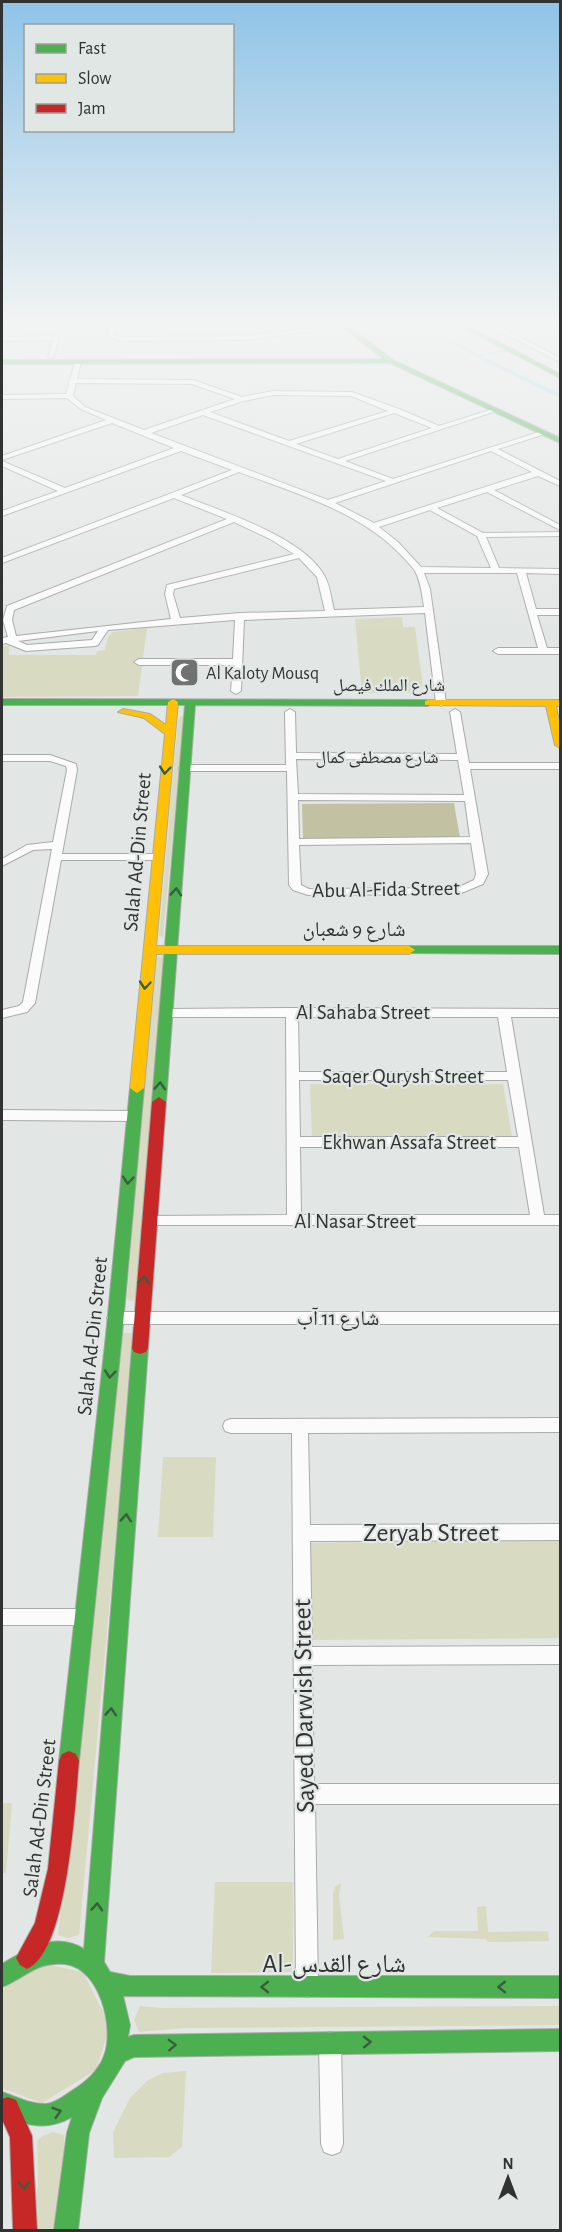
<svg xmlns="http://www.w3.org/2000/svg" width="562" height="2232" font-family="'Alegreya Sans','Noto Naskh Arabic',sans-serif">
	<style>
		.green { fill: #d9dac2 }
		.forest { fill: #c2c2a3 }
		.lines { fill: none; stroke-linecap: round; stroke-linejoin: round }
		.stream { stroke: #a9d9e6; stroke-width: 2 }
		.canal { fill: #a9d9e6; fill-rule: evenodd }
		.street-casing { stroke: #a8aba9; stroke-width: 2 }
		.fast-casing { stroke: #a8aba9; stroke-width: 2 }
		.slow-casing { stroke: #a8aba9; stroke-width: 2 }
		.jam-casing { stroke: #a8aba9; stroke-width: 2 }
		.street { fill: #fbfbfb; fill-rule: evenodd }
		.fast { fill: #4caf50; fill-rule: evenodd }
		.slow { fill: #ffc107; fill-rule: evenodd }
		.jam { fill: #c62828; fill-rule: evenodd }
		.oneway { stroke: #3a5e3c }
		.labels { text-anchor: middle; stroke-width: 4.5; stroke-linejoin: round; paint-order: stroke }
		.far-poi-label { font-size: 18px; fill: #303331; stroke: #e1e7e4; text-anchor: start }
		.far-street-label { font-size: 18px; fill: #303331; stroke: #e1e7e4 }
		.street-label { font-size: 21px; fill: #303331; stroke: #e1e7e4 }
		.near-street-label { font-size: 26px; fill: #303331; stroke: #e1e7e4 }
	</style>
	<rect width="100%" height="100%" fill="#e2e6e4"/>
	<path class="green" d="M402,617L403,627H415L423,687L410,693H362L355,619Z
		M147,628L138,696L2,697V646H9V655H96L97,651L105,650L108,637L113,632Z
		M181,716H184L163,938L159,935L178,721Z
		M165,956L137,1299L132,1301L127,1299L153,957Z
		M310,1084H503L512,1137L312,1138Z
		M123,1333H132L134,1339L79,1935L68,1938L58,1935Z
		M163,1457H216L213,1537H158Z
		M560,1540V1638L310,1640L307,1543Z
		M2,1803H12L6,1873H2Z
		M215,1882H293V1972L211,1973Z
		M341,1883L339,1895L344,1939L333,1940V1893L335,1887Z
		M486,1906L488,1932L548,1931L549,1941L488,1942L485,1939L428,1937L434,1931H478L477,1907Z
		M44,1964L83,1972L110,2026L96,2070L42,2103L4,2089L2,2086V1992L6,1986Z
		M140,2006L161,2008L560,2006V2025L185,2028L139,2032L134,2020Z
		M186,2071L182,2147L169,2157L114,2158L113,2132L130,2098L147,2081L163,2073Z
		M53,2132L64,2135L65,2181L61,2230H35L38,2181L37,2141L42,2136Z"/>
	<path class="forest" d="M454,803L460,838H303L302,804Z"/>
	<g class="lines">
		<path class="stream" d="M478,356L537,345"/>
		<path class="canal" d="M412,321H420L480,355L560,394V398L476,357Z"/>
		<defs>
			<path id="street" d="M7,321H13L8,337L54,336L57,331H61L53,358L48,357L53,340L2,341Z
				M117,321L114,335L121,337L243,336L344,325L347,327L243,340L120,341L108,336L110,325L62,324L59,322Z
				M162,321H249L246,323Z
				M480,321H489L560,358V362Z
				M78,360L81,362L77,379L193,380L242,397L273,391L352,392L399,409L439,426L493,409L499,410L345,461L393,479L545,430V434L498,449L560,481V486L538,476L494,490L560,525V530L487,492L437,508L483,533L560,532V536L486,537L499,568L560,569V574L526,573L536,609H560V615H537L547,648H560V654H498L493,651L498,648H538L517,573H424L430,589L446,703L441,706L436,703L425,613L244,620L241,691L236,694L231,691L233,665H139L134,662L139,659H233L235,620L108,630L98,645L95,646L26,651L6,643L2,644V638L8,637L3,620L7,606L227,519L174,498L2,563V558L232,470L181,451L2,516V511L58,491L2,466V461L65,488L174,448L112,423L2,460V456L106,420L81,409L67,398L2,399V395L66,394L75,362ZM76,383L192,384L235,399L144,430L85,407L73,396ZM273,395L351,396L388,411L289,441L210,412L244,401ZM394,413L432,428L338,459L296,444ZM203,415L386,481L328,500L151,433ZM491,451L532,472L374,523L335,503ZM239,472C297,494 360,511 403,557C407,562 412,566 415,571C421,582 422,595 424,607L334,610C331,598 330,585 324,575C302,536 220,511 181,495ZM430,510L477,536L491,568L421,567L398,542L379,527ZM234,522L270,539L294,554L167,585L165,594L171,619L16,636L12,620L14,610ZM299,558L317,577L325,611L240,613L180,618L173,594L174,589ZM98,631L92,640L27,645L18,641Z
				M290,709L295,712L296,753L457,754L450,712L455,709L460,712L469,763H560V769H470L488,874L483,884L459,894L308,895L293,890L289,885L287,771H184L179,768L184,765H286L285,712ZM296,759L458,760L464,795L298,794ZM298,800L465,801L470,837L299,839ZM471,843L476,874L474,880L457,888L309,889L301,885L299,845Z
				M2,755H50L76,764L77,770L62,854H157L163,857L157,860H61L35,1003L27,1012L2,1018V1010L19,1006L23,1002L52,849L33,850L2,866V859L27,845L53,842L67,770L66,766L50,761H2Z
				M292,1008L560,1009V1017H511L544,1215H560V1225H145L143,1221L145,1217L150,1216L287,1215L286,1017H166L160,1013L166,1009ZM298,1017H498L507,1072H299ZM299,1080H508L518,1137H300ZM300,1147H519L530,1215H301Z
				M2,1110L134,1111L141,1116L134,1121L2,1120Z
				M115,1312H560V1324H115L110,1322L107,1318L110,1314Z
				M560,1418V1432L308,1433L310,1525L560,1524V1540L310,1541L312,1647L560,1646V1664L312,1665L314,1784H560V1804H315L318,1986L315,1994L307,1997L299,1994L296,1986L292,1433H231L225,1431L223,1426L225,1421L231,1419Z
				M2,1609H84L90,1611L93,1617L90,1623L84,1625H2Z
				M330,2032L338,2035L341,2043L343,2144L340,2152L332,2155L324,2152L321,2144L319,2043L322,2035Z"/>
			<path id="fast" d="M334,321H342L393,360L560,438V443L390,363L2,364V360L384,359Z
				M450,321H459L560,374V378Z
				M2,699L428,700L433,703L428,706L195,705L166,1102L164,1105L159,1107L152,1102L185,705H2Z
				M409,946H560V954L405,953L403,950L405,947Z
				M137,1083L144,1088L122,1335L79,1761L76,1768L69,1771L62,1768L59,1761L106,1335L130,1088Z
				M140,1342L146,1344L148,1348L104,1962L110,1972L130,1976H560V1998L123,1996L130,2025L128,2037L134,2035L560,2029V2051L134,2057L125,2061L102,2098L89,2133L78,2230H54L67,2133L72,2117C48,2131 25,2126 2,2115V2092C17,2097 29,2104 46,2104C55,2103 63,2097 70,2092C85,2083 98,2072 104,2056C115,2028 100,1968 65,1964C37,1961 26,1977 2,1987V1964C27,1949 54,1931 84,1949L132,1348L134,1344Z"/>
			<path id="slow" d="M173,699L178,702L156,946H409L415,950L409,954H156L144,1088L137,1093L130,1088L165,734L144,718L118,712L123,709L150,714L166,725L168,702Z
				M428,700H560V706H556L560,726V748L555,745L546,706L425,705V701Z"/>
			<path id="jam" d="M159,1097L166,1102L148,1348L146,1352L140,1354L134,1352L132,1348L152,1102Z
				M69,1751L76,1754L79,1761C75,1803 68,1952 27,1969L20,1965L16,1958L35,1923L48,1869L59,1761L62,1754Z
				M8,2097L16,2100L32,2136L37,2230H13L10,2137L2,2119V2099Z"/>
		</defs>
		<use href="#street" class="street-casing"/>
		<use href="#fast" class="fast-casing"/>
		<use href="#slow" class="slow-casing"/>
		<use href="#jam" class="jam-casing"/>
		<use href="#street" class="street"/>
		<use href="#fast" class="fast"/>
		<use href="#slow" class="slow"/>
		<use href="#jam" class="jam"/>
	</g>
	<defs><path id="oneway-chevron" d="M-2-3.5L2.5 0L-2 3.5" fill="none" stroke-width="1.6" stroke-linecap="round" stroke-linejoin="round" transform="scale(1.5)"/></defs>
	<g class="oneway">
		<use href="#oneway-chevron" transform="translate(165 770) rotate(95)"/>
		<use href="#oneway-chevron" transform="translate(176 892) rotate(-86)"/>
		<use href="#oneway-chevron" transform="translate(145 985) rotate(95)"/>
		<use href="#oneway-chevron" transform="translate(160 1086) rotate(-86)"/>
		<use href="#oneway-chevron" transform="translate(128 1180) rotate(95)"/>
		<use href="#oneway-chevron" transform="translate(144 1280) rotate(-84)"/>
		<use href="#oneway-chevron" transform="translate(110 1374) rotate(96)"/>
		<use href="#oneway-chevron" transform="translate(126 1518) rotate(-86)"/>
		<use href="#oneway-chevron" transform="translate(111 1712) rotate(-86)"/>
		<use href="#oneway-chevron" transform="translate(97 1907) rotate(-86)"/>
		<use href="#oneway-chevron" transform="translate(265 1987) rotate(179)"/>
		<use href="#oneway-chevron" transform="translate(502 1987) rotate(180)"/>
		<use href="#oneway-chevron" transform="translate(367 2042) rotate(-1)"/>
		<use href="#oneway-chevron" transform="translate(172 2045) rotate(-2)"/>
		<use href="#oneway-chevron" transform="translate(57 2112) rotate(-17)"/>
		<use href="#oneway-chevron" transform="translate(24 2185) rotate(87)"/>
	</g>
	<linearGradient id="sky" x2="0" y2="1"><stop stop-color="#8fc3e7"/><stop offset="0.51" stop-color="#f2f4f3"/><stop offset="1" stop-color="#f2f4f3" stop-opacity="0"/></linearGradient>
	<rect width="562" height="634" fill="url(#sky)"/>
	<defs>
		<symbol id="mosque-square" viewBox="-11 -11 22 22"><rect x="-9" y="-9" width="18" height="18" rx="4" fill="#6e7270" stroke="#e1e7e4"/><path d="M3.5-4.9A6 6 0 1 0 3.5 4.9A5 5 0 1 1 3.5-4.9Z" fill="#fff"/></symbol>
	</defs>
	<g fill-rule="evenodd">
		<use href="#mosque-square" x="168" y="656" width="33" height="33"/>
	</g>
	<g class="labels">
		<g class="far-poi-label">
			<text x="206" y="679">Al Kaloty Mousq</text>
		</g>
		<g class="far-street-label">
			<text x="389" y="691">شارع الملك فيصل</text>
			<text x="377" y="763">شارع مصطفى كمال</text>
		</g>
		<g class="street-label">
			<text transform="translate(137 852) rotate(-85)" y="7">Salah Ad-Din Street</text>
			<text transform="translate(386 889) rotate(-1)" y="7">Abu Al-Fida Street</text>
			<text x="354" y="936">شارع 9 شعبان</text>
			<text x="363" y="1019">Al Sahaba Street</text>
			<text x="403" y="1083">Saqer Qurysh Street</text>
			<text x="409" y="1149">Ekhwan Assafa Street</text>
			<text x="355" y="1228">Al Nasar Street</text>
			<text x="338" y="1325">شارع 11 آب</text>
			<text transform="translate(92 1336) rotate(-84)" y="7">Salah Ad-Din Street</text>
			<text transform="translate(39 1818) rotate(-83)" y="7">Salah Ad-Din Street</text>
		</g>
		<g class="near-street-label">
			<text x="431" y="1541">Zeryab Street</text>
			<text transform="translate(303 1706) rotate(-91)" y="9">Sayed Darwish Street</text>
			<text x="334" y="1972">Al-شارع القدس</text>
		</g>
	</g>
	<rect width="562" height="2232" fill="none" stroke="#303331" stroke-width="6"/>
	<rect x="24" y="24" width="210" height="108" fill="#e1e7e4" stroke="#9a9f9c" stroke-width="1.5"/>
	<rect x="36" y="44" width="30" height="9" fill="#4caf50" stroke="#9a9f9c" stroke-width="1.5"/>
	<text x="78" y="54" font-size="18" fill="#303331">Fast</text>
	<rect x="36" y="74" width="30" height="9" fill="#ffc107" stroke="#9a9f9c" stroke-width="1.5"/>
	<text x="78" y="84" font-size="18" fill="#303331">Slow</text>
	<rect x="36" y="104" width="30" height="9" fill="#c62828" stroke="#9a9f9c" stroke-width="1.5"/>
	<text x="78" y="114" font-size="18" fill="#303331">Jam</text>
	<g transform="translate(508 2178)" stroke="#e1e7e4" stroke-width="4.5" paint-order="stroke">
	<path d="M0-4.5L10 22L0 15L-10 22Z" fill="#303331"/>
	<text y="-9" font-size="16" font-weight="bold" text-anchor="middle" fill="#303331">N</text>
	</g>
</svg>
